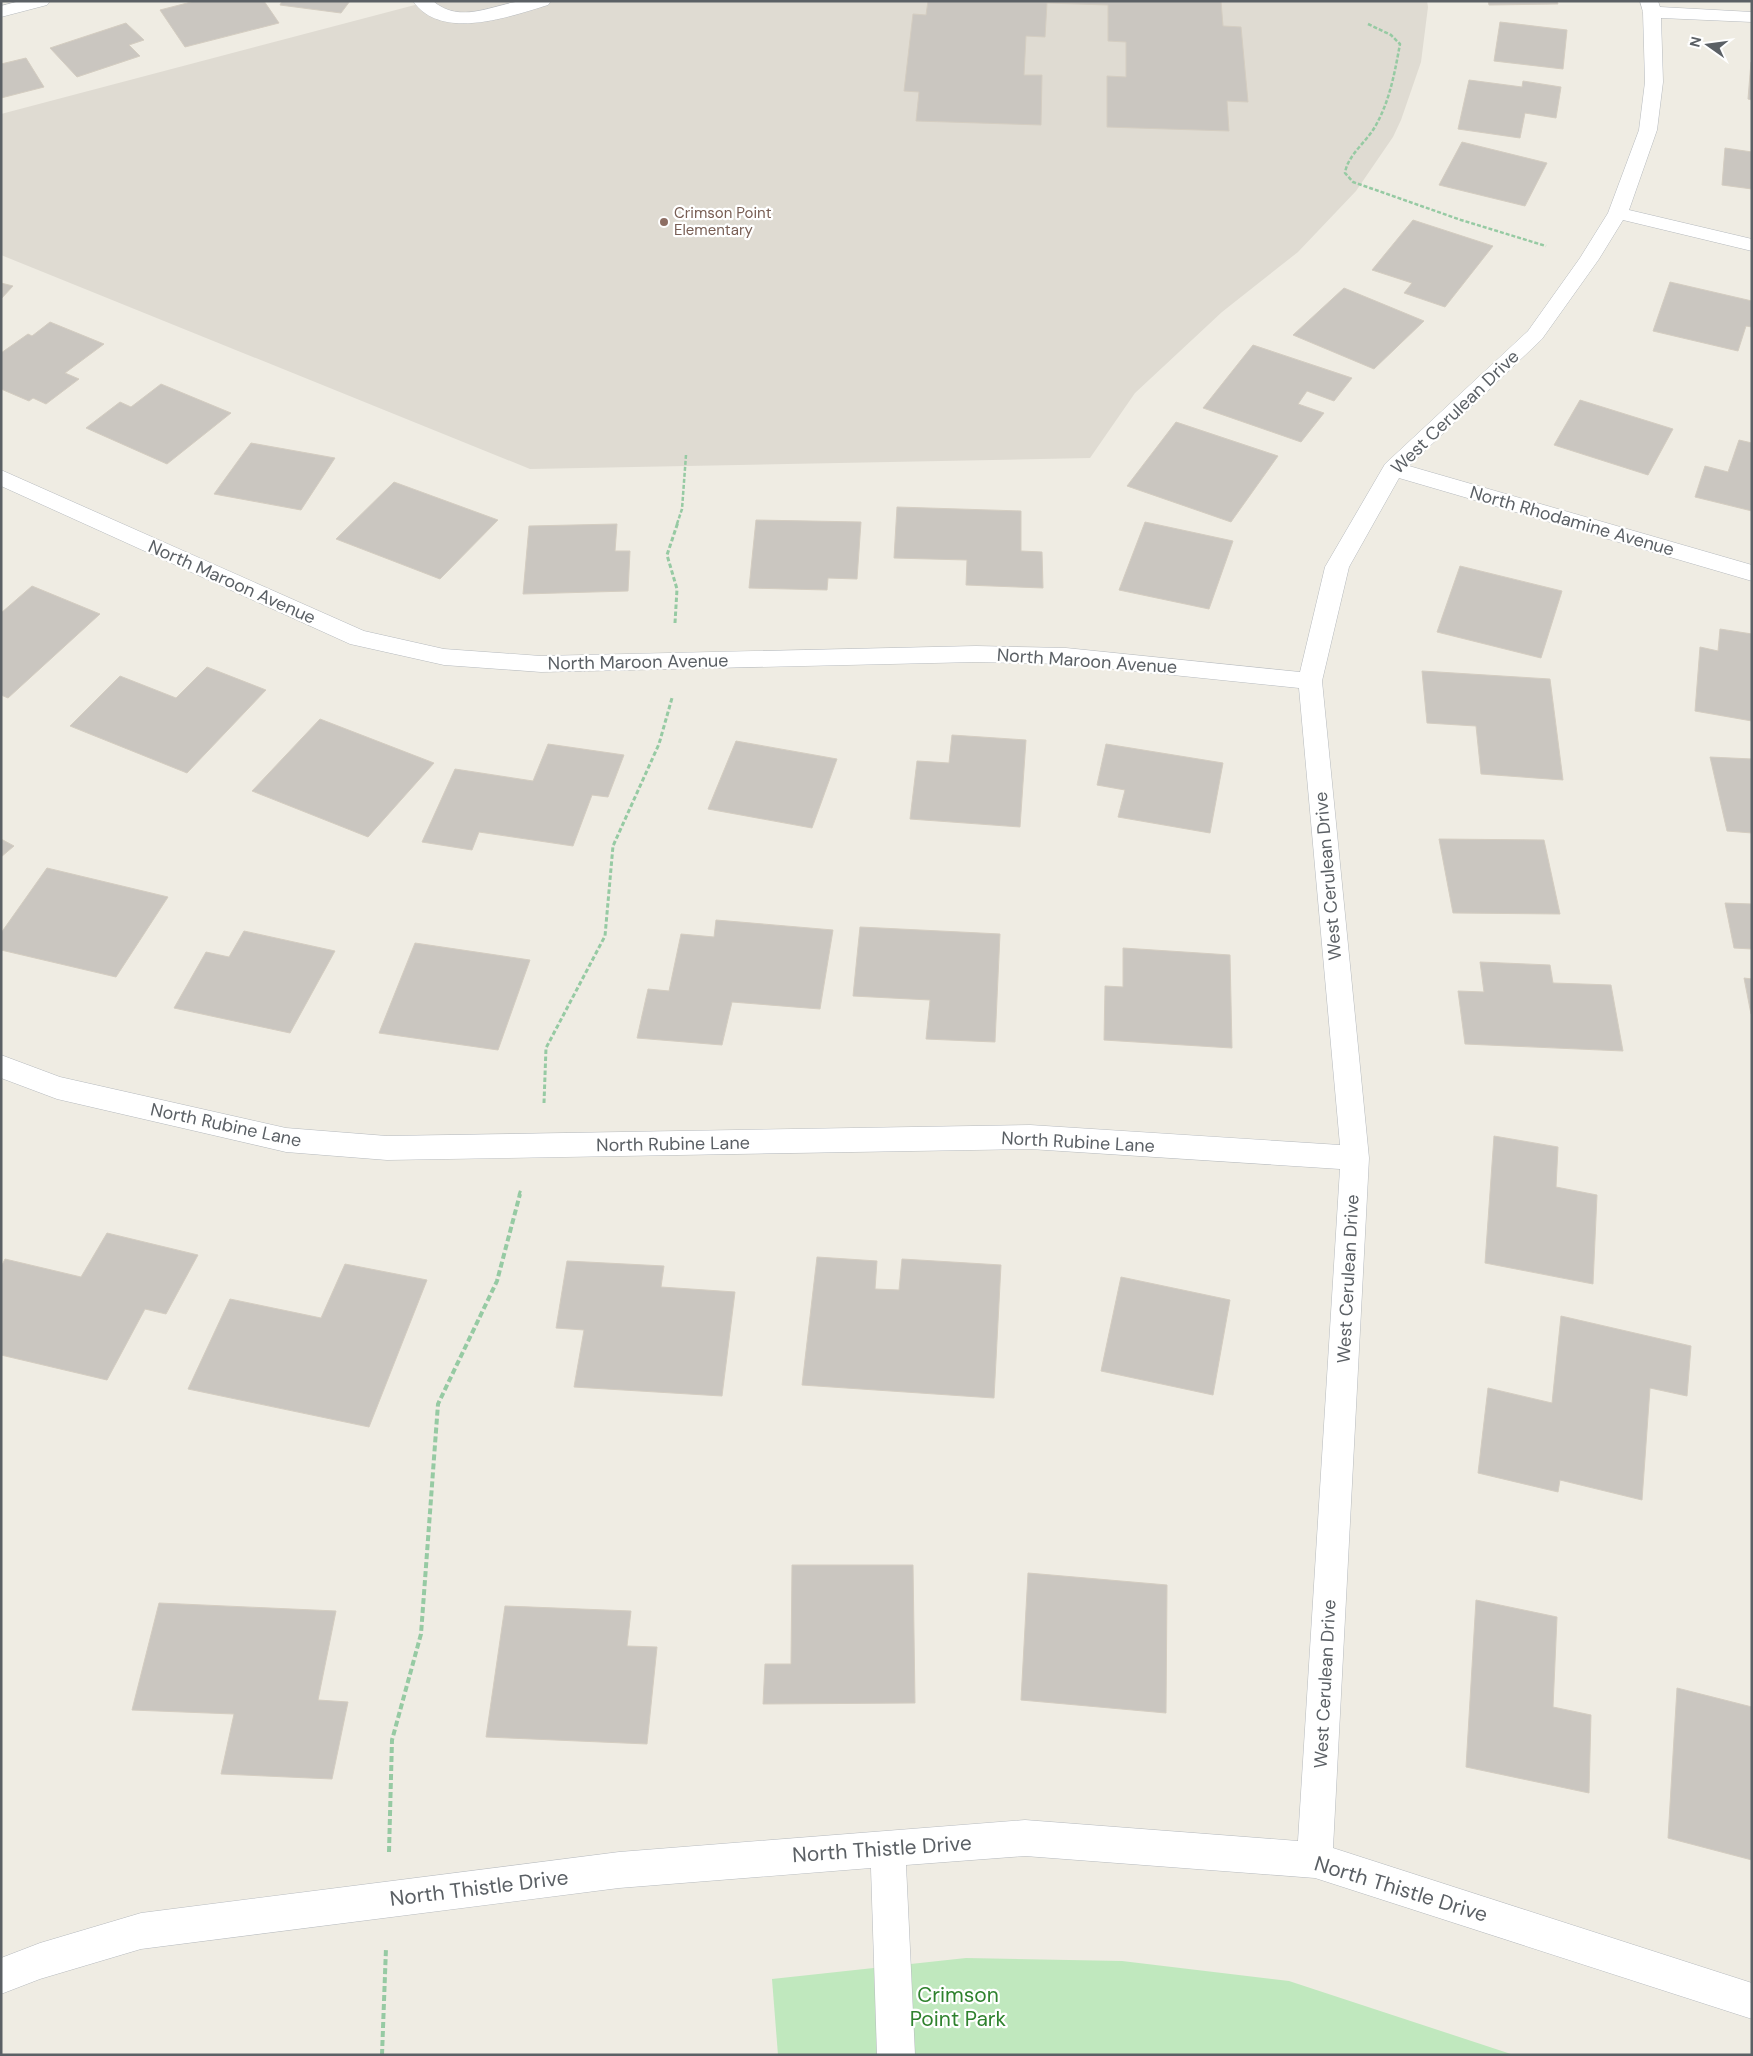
<svg xmlns="http://www.w3.org/2000/svg" width="1753" height="2056" font-family="'DM Sans',sans-serif">
	<style>
		.education { fill: #dfdbd2 }
		.green { fill: #c0e8be }
		.building { fill: #cac6c0; stroke: #d4cdc1 }
		.lines { fill: none; stroke-linecap: round; stroke-linejoin: round }
		.minor-casing { stroke: #b6babe; stroke-width: 1 }
		.path-far2 { stroke: #96caa3; stroke-width: 2.5; stroke-dasharray: 4 2; stroke-linecap: butt }
		.path-far1 { stroke: #96caa3; stroke-width: 3; stroke-dasharray: 4.5 2.5; stroke-linecap: butt }
		.path { stroke: #96caa3; stroke-width: 4; stroke-dasharray: 6 3; stroke-linecap: butt }
		.minor { fill: #fff; fill-rule: evenodd }
		.education-dot { fill: #8d6e63; stroke: #fff; stroke-width: 2 }
		.labels { text-anchor: middle; stroke-width: 4.5; stroke-linejoin: round; paint-order: stroke }
		.far-education-label { font-size: 15px; fill: #785e54; stroke: #fff; text-anchor: start }
		.street-label { font-size: 18px; fill: #5b6065; stroke: #fff }
		.near-street-label { font-size: 21px; fill: #5b6065; stroke: #fff }
		.near-park-label { font-size: 21px; fill: #2f822e; stroke: #fff }
	</style>
	<rect width="100%" height="100%" fill="#efece3"/>
	<path class="education" d="M430,1H1427L1428,7L1421,62L1401,120L1393,137L1356,191L1298,252L1222,312L1135,393L1090,458L530,469L1,255V114Z"/>
	<path class="green" d="M966,1958L1122,1961L1289,1981L1514,2055H778L772,1979Z"/>
	<path class="building" d="M195,1H264L279,23L185,47L160,10Z
		M282,1H350L341,13L280,5Z
		M928,1H1221L1223,26L1241,27L1248,102L1227,101L1229,131L1107,127V76L1126,77V42L1108,41V5L1047,3L1045,37L1026,36L1024,75H1042L1041,125L916,121L919,92L904,91L913,14L926,15Z
		M1488,1H1557L1558,4L1489,5Z
		M1500,22L1567,30L1563,69L1494,61Z
		M126,23L144,40L129,45L140,56L77,77L50,48Z
		M26,58L44,87L1,98V64Z
		M1751,62H1752V100L1748,99Z
		M1469,80L1522,87L1523,81L1561,87L1556,118L1525,113L1520,138L1458,129Z
		M1462,142L1547,163L1525,206L1439,185Z
		M1725,148L1752,152V189L1722,185Z
		M1413,220L1493,246L1445,307L1404,293L1412,283L1372,270Z
		M1670,282L1752,301V327L1746,326L1738,351L1653,331Z
		M1,283L13,286L1,299Z
		M1344,288L1424,321L1374,369L1293,335Z
		M50,322L104,344L65,373L79,379L46,404L33,398L29,401L1,389V353L28,334L32,336Z
		M1253,345L1352,378L1334,401L1307,391L1298,404L1324,413L1301,442L1203,408Z
		M161,384L231,413L167,464L86,428L120,402L131,407Z
		M1580,400L1673,429L1648,475L1554,445Z
		M1176,422L1278,456L1231,522L1127,486Z
		M1739,440L1752,443V511L1695,497L1705,466L1728,472Z
		M251,443L335,458L301,510L214,494Z
		M394,482L498,520L440,579L336,539Z
		M897,507L1021,511V551L1042,552L1043,588L966,585L967,560L894,558Z
		M756,520L861,522L857,579L828,578L827,590L749,588Z
		M1145,522L1233,541L1209,609L1119,590Z
		M617,524L615,551H630L628,591L523,594L529,526Z
		M1460,566L1562,591L1541,658L1437,632Z
		M32,586L100,614L8,698L1,695V613Z
		M1720,629L1752,634V721L1695,711L1700,647L1718,651Z
		M207,667L266,690L187,773L70,726L120,676L176,698Z
		M1422,671L1550,679L1563,780L1481,774L1476,726L1427,723Z
		M320,719L434,763L368,837L252,791Z
		M952,735L1026,740L1020,827L910,819L917,761L949,763Z
		M736,741L837,759L812,828L708,809Z
		M548,744L624,755L608,797L592,795L573,846L479,832L472,850L422,842L455,769L533,781Z
		M1106,744L1223,763L1210,833L1118,817L1125,790L1097,785Z
		M1710,757L1752,759V833L1727,831Z
		M1,839L14,846L1,857Z
		M1439,839L1544,840L1560,914L1453,913Z
		M47,868L168,897L116,977L1,950V933Z
		M1725,903L1752,904V949L1734,948Z
		M716,920L833,930L820,1009L732,1002L722,1045L637,1038L648,989L669,991L681,934L714,937Z
		M860,927L1000,934L995,1042L926,1039L930,1000L853,996Z
		M244,931L335,951L290,1033L174,1008L206,952L229,957Z
		M415,943L530,960L498,1050L379,1033Z
		M1123,948L1230,955L1232,1048L1104,1040L1105,986L1123,987Z
		M1480,962L1550,965L1553,983L1611,985L1623,1051L1465,1044L1458,991L1484,992Z
		M1744,978L1752,979V1014H1751Z
		M1494,1136L1558,1147L1556,1187L1597,1195L1593,1284L1485,1263Z
		M107,1233L198,1255L166,1314L145,1309L107,1380L1,1355V1267L5,1259L81,1277Z
		M817,1257L877,1261L875,1289L899,1290L902,1259L1001,1265L994,1398L802,1385Z
		M567,1261L664,1266L661,1287L735,1292L722,1396L574,1387L584,1330L556,1328Z
		M345,1264L427,1280L369,1427L188,1389L230,1299L321,1318Z
		M1121,1277L1230,1300L1213,1395L1101,1371Z
		M1561,1316L1691,1346L1687,1396L1650,1388L1642,1500L1560,1480L1558,1492L1478,1473L1488,1388L1552,1403Z
		M792,1565H913L915,1703L763,1704L765,1664H791Z
		M1028,1573L1167,1585L1166,1713L1021,1700Z
		M1476,1600L1557,1617L1553,1707L1591,1715L1589,1793L1466,1767Z
		M159,1603L336,1611L318,1700L348,1702L332,1779L221,1774L234,1714L132,1710Z
		M505,1606L631,1611L627,1646L657,1647L647,1744L486,1737Z
		M1677,1688L1752,1707V1860L1668,1838Z"/>
	<g class="lines">
		<defs>
			<path id="minor" d="M20,1H50L47,5L1,17V6Z
				M413,1H433C461,25 492,4 523,1C532,0 542,1 551,1L548,5C511,16 441,42 413,1Z
				M1640,1H1658L1660,7L1752,12V22L1661,18L1663,82L1657,130L1629,210L1752,239V251L1623,220L1599,259L1542,339L1409,466L1752,565V581L1399,478L1349,567L1322,681L1369,1158L1333,1848L1752,1983V2019L1315,1878L1025,1856L906,1865L915,2055H877L871,1868L619,1888L141,1949L40,1979L1,1994V1958L40,1943L141,1913L619,1852L1025,1820L1298,1841L1340,1169L1030,1149L387,1160L286,1152L57,1099L1,1078V1055L60,1077L286,1128L387,1136L1030,1125L1340,1145L1299,688L1066,664L976,662L541,672L444,665L350,644L1,486V470L364,631L444,649L541,656L976,646L1066,648L1300,672L1325,567L1385,464L1528,331L1580,258L1608,213L1639,130L1645,82L1643,12Z"/>
		</defs>
		<use href="#minor" class="minor-casing"/>
		<path class="path-far2" d="M1368,24L1391,35L1400,44C1395,71 1390,100 1376,125C1367,142 1348,154 1345,173L1353,182L1461,220L1546,246
			M677,524L682,509L686,455"/>
		<path class="path-far1" d="M675,623L677,589L667,555L678,522
			M544,1103L546,1048L605,936L613,846L659,744L672,698
			M519,1195L521,1189"/>
		<path class="path" d="M389,1852L392,1740L421,1634L438,1404L497,1281L520,1194
			M382,2055L386,1948"/>
		<use href="#minor" class="minor"/>
	</g>
	<circle class="education-dot" cx="664" cy="222" r="5"/>
	<g class="labels">
		<g class="far-education-label">
			<text x="674" y="218">Crimson Point<tspan x="674" dy="17">Elementary</tspan></text>
		</g>
		<g class="street-label">
			<text transform="translate(1455 412) rotate(-44)" y="6">West Cerulean Drive</text>
			<text transform="translate(1572 521) rotate(16)" y="6">North Rhodamine Avenue</text>
			<text transform="translate(232 582) rotate(24)" y="6">North Maroon Avenue</text>
			<text transform="translate(1087 661) rotate(4)" y="6">North Maroon Avenue</text>
			<text transform="translate(638 662) rotate(-1)" y="6">North Maroon Avenue</text>
			<text transform="translate(1328 876) rotate(-95)" y="6">West Cerulean Drive</text>
			<text transform="translate(226 1125) rotate(12)" y="6">North Rubine Lane</text>
			<text transform="translate(1078 1142) rotate(3)" y="6">North Rubine Lane</text>
			<text transform="translate(673 1144) rotate(-1)" y="6">North Rubine Lane</text>
			<text transform="translate(1348 1279) rotate(-87)" y="6">West Cerulean Drive</text>
			<text transform="translate(1325 1684) rotate(-87)" y="6">West Cerulean Drive</text>
		</g>
		<g class="near-street-label">
			<text transform="translate(882 1849) rotate(-4)" y="7">North Thistle Drive</text>
			<text transform="translate(479 1888) rotate(-7)" y="7">North Thistle Drive</text>
			<text transform="translate(1401 1889) rotate(17)" y="7">North Thistle Drive</text>
		</g>
		<g class="near-park-label">
			<text x="958" y="2002">Crimson<tspan x="958" dy="24">Point Park</tspan></text>
		</g>
	</g>
	<rect width="1753" height="2056" fill="none" stroke="#5b6065" stroke-width="5"/>
	<g transform="translate(1708 45) rotate(284)" stroke="#ffffff" stroke-width="4" paint-order="stroke">
	<path d="M0-4L9 19L0 12L-9 19Z" fill="#5b6065"/>
	<text y="-8" font-size="14" font-weight="bold" text-anchor="middle" fill="#5b6065">N</text>
	</g>
</svg>
